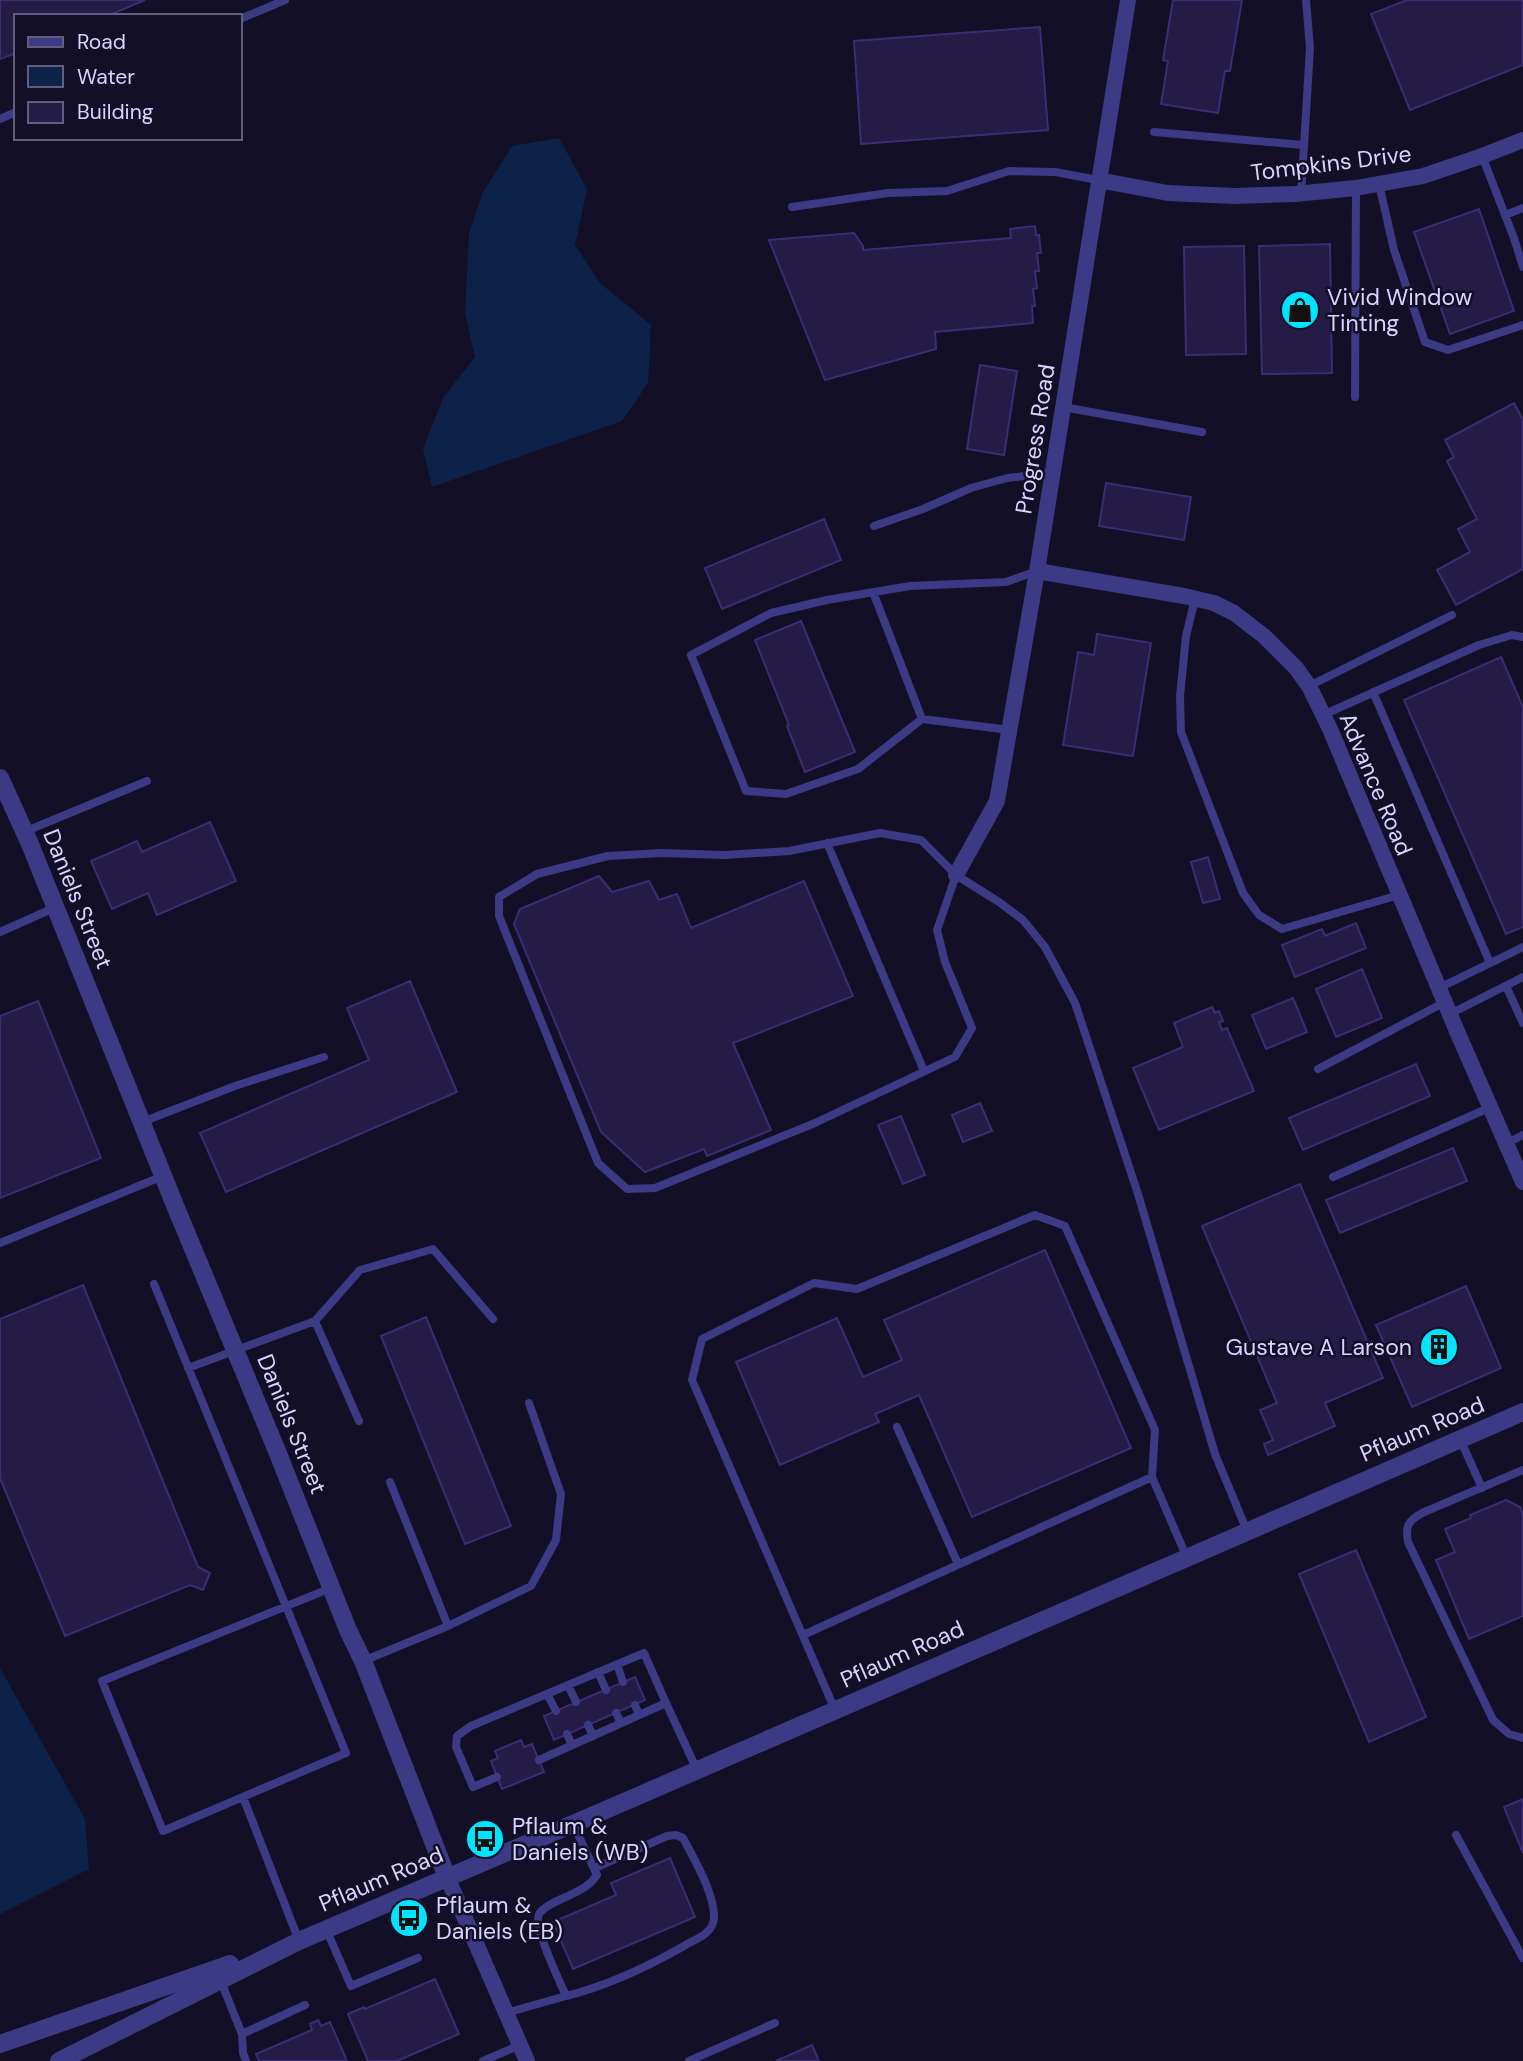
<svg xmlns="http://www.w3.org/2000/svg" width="1523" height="2061" font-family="'DM Sans',sans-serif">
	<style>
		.water { fill: #0c2248 }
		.building { fill: #241b47; stroke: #3b2d73; stroke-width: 2 }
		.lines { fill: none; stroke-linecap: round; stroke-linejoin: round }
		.service { stroke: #3d3a85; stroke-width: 8 }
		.minor { stroke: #3d3a85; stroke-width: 16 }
		.tertiary { stroke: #3d3a85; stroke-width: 18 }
		.labels { text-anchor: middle; stroke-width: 5; stroke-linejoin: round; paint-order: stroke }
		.street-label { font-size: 23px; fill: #d9d4ff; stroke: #130f26 }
		.poi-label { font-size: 23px; fill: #d9d4ff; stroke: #130f26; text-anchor: start }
	</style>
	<rect width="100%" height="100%" fill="#130f26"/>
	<path class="water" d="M559,138L587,189L575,245L600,283L651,325L648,383L622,421L432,487L423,449L443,398L475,357L465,313L469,233L483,192L512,146Z
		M0,1668L85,1819L89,1869L0,1914Z"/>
	<path class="building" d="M0,0H145L107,16H16V53L0,59Z
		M1173,0H1242L1230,71H1225L1218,113L1161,104L1168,61L1163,60Z
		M1407,0H1523V65L1410,110L1371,14Z
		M1040,27L1048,130L861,144L854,41Z
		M1479,209L1514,311L1450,334L1414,232Z
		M1035,226L1036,235H1039L1041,253H1037L1039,271H1035L1037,288L1033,289L1035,306H1032L1033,323L935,332L936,349L825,380L769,240L854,233L863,246V250L1011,238L1010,229Z
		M1330,244L1332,373L1262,374L1259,246Z
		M1244,246L1246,354L1186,355L1184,247Z
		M980,365L1017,371L1004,455L967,449Z
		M1514,403L1523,420V569L1456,605L1437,570L1470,552L1458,529L1477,519L1447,461L1454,457L1445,440Z
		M1106,483L1191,497L1184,540L1099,526Z
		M824,519L841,560L722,609L705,568Z
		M801,621L855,752L805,772L787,726L789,725L755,640Z
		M1097,634L1151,643L1133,756L1063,745L1078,652L1094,655Z
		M1501,657L1523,707V927L1506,934L1404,700Z
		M210,822L236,881L157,915L148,893L112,909L91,861L137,841L142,852Z
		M1208,857L1220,899L1203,903L1191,862Z
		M599,876L612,892L649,881L659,900L677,894L691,928L804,881L853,996L733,1043L771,1130L707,1156L704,1149L645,1172L601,1132L514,924L520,909Z
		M1356,923L1366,948L1295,977L1282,945L1322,929L1325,936Z
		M1362,969L1382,1018L1336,1037L1316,989Z
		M410,981L457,1092L226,1192L200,1133L369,1060L347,1008Z
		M1293,998L1307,1032L1266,1049L1252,1015Z
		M38,1001L101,1158L0,1198V1016Z
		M1212,1007L1215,1013L1219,1011L1223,1021L1219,1022L1222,1030L1227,1028L1254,1091L1159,1130L1133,1068L1183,1047L1174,1023Z
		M1416,1064L1430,1096L1303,1150L1289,1118Z
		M980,1103L992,1131L963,1142L952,1115Z
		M901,1116L925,1175L903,1184L878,1125Z
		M1453,1148L1467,1181L1340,1233L1326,1200Z
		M1300,1184L1383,1378L1325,1403L1335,1426L1268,1455L1264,1444L1273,1440L1260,1410L1277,1403L1202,1226Z
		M1045,1250L1131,1448L972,1517L919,1395L875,1414L879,1422L780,1465L736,1362L837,1318L863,1377L902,1360L884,1320Z
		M83,1285L198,1567L210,1573L203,1590L190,1585L65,1636L0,1478V1319Z
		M1466,1286L1501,1368L1412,1407L1376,1325Z
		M426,1317L511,1526L465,1544L381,1336Z
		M1506,1500L1520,1507L1523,1515V1616L1469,1639L1436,1560L1455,1552L1445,1529L1471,1518L1470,1515Z
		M1356,1550L1426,1717L1369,1742L1299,1574Z
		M635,1677L645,1700L554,1740L544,1716Z
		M521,1740L524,1747L532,1744L544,1772L502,1789L491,1761L498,1758L495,1751Z
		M1523,1799V1853L1504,1807Z
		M670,1858L695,1917L573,1969L553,1922L616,1895L611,1883Z
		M435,1979L459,2034L397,2061H368L348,2014L364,2007L365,2009Z
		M318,2020L321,2026L330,2022L347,2061H259L256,2054L312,2030L310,2024Z
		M812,2045L819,2061H776Z"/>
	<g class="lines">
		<path class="service" d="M240,19L285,0
			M0,119L16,112
			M1154,132L1304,145
			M1482,156L1514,238L1523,267
			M1379,184L1394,250L1425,342L1448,350L1523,325
			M1301,194L1310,48L1306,0
			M792,207L888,193L947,191L1009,171L1055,172L1098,180
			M1505,215L1523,208
			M1355,397L1356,188
			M1063,407L1202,432
			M874,526L923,509L971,488L1007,478L1052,473
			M873,592L922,719
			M1195,599L1186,636L1180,696L1181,732L1243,893L1259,915L1282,929L1399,895
			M1309,686L1452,615
			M1373,692L1490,963
			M1323,715L1479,645L1512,635L1523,637
			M1010,730L922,719L858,769L786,794L746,791L691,655L771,613L827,600L910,586L1006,582L1037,571
			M24,832L147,781
			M827,843L924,1071
			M956,875L937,930L945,962L972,1028L955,1057L815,1123L655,1188L627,1189L598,1163L499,916V897L537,874L608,856L661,853L725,855L789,851L880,833L921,840L956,875L999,902L1023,920L1045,947L1075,1003L1138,1194L1215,1454L1247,1531
			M0,932L56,907
			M1506,986L1523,1023
			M1439,988L1523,947
			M1450,1014L1523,977
			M1318,1069L1445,1002
			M142,1122L235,1086L324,1057
			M1507,1143L1523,1135
			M1333,1177L1491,1107
			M0,1243L163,1176
			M154,1284C218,1440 283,1596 346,1753L163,1831L102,1681L331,1588
			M315,1321L359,1421
			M188,1368L315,1321L360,1270L433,1249L493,1319
			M897,1427L958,1564
			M1460,1439L1482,1488
			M1523,1470L1422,1513C1408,1521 1405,1526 1408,1542L1493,1720L1509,1734L1523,1738
			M390,1482L448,1626
			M803,1635L1152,1477
			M363,1661L448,1626L531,1586L556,1540L561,1494L529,1403
			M617,1664L623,1682
			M598,1672L606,1690
			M568,1685L576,1702
			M547,1694L556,1711
			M666,1703L697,1770
			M635,1705L639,1715
			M835,1710L692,1380L702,1339L814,1283L857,1289L1035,1215L1065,1226L1155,1430L1152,1477L1187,1558
			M616,1713L621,1723
			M588,1725L593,1736
			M567,1734L572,1745
			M497,1777L473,1787L456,1747L457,1736L471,1726L644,1653L666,1703L539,1760
			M243,1797L299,1941
			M573,1824L597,1875C589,1887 578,1891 566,1897C557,1901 544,1906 539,1914C533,1927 560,1982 566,1996C607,1986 647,1967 684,1946C691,1941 702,1938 707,1932C711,1929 714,1922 714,1918C715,1894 694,1859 683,1838L676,1835L667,1836L595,1868
			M1456,1835L1523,1958
			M326,1929L351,1986L418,1958
			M220,1979L242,2034L243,2053L246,2061
			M506,2013L566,1996
			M242,2034L305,2005
			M483,2061L520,2045
			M689,2061L775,2023"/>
		<path class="minor" d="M1098,180L1168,193L1235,196L1295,194L1356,188L1423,176L1482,156L1523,140
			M1037,571L1184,596L1214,603L1234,613L1264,636L1296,668L1309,686L1330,729L1459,1036L1523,1182
			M956,875L997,801L1037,571L1128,0
			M447,1877L527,2061"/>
		<path class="tertiary" d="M0,778L30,844L174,1203L277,1451L348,1630L363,1661L447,1877
			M0,2044L230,1964
			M59,2061L299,1941L601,1812L1523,1412"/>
	</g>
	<defs>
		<symbol id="shop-disc" viewBox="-11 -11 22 22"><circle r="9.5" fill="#00e5ff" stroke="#130f26"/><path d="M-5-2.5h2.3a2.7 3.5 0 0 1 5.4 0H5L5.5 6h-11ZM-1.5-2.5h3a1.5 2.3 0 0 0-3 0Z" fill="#111"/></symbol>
		<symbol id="building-disc" viewBox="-11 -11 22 22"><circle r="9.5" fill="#00e5ff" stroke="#130f26"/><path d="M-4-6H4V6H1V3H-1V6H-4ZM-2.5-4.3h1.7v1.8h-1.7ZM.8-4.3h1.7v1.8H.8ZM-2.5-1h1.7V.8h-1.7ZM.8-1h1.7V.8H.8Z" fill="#111"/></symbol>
		<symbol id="bus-disc" viewBox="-11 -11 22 22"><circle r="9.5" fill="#00e5ff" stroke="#130f26"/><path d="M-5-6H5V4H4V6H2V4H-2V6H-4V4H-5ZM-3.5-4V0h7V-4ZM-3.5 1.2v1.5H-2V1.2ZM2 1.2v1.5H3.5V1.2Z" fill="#111"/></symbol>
	</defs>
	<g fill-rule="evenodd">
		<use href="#shop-disc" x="1278" y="288" width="44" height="44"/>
		<use href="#building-disc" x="1417" y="1325" width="44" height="44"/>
		<use href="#bus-disc" x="463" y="1817" width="44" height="44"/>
		<use href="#bus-disc" x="387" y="1896" width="44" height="44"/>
	</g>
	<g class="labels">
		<g class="street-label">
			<text transform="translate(1331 163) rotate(-7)" y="8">Tompkins Drive</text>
			<text transform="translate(1035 439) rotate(-81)" y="8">Progress Road</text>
			<text transform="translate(1376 784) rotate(67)" y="8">Advance Road</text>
			<text transform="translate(78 899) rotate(68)" y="8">Daniels Street</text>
			<text transform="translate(292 1424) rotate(68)" y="8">Daniels Street</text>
			<text transform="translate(1422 1429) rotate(-23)" y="8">Pflaum Road</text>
			<text transform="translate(902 1654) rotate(-24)" y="8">Pflaum Road</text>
			<text transform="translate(381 1879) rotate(-23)" y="8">Pflaum Road</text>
		</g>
		<g class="poi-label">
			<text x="1327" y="305">Vivid Window<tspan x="1327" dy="26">Tinting</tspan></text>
			<text x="1412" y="1355" text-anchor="end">Gustave A Larson</text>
			<text x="512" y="1834">Pflaum &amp;<tspan x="512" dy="26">Daniels (WB)</tspan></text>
			<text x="436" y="1913">Pflaum &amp;<tspan x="436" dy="26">Daniels (EB)</tspan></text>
		</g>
	</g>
	<rect x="14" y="14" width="228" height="126" fill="#130f26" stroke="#625e7d" stroke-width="2"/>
	<rect x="28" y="37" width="35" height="10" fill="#3d3a85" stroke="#625e7d" stroke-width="2"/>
	<text x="77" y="49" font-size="21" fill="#d9d4ff">Road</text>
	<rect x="28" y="66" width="35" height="21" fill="#0c2248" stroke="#625e7d" stroke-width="2"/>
	<text x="77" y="84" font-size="21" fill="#d9d4ff">Water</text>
	<rect x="28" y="102" width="35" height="21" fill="#241b47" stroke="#625e7d" stroke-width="2"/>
	<text x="77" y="119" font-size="21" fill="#d9d4ff">Building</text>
</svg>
